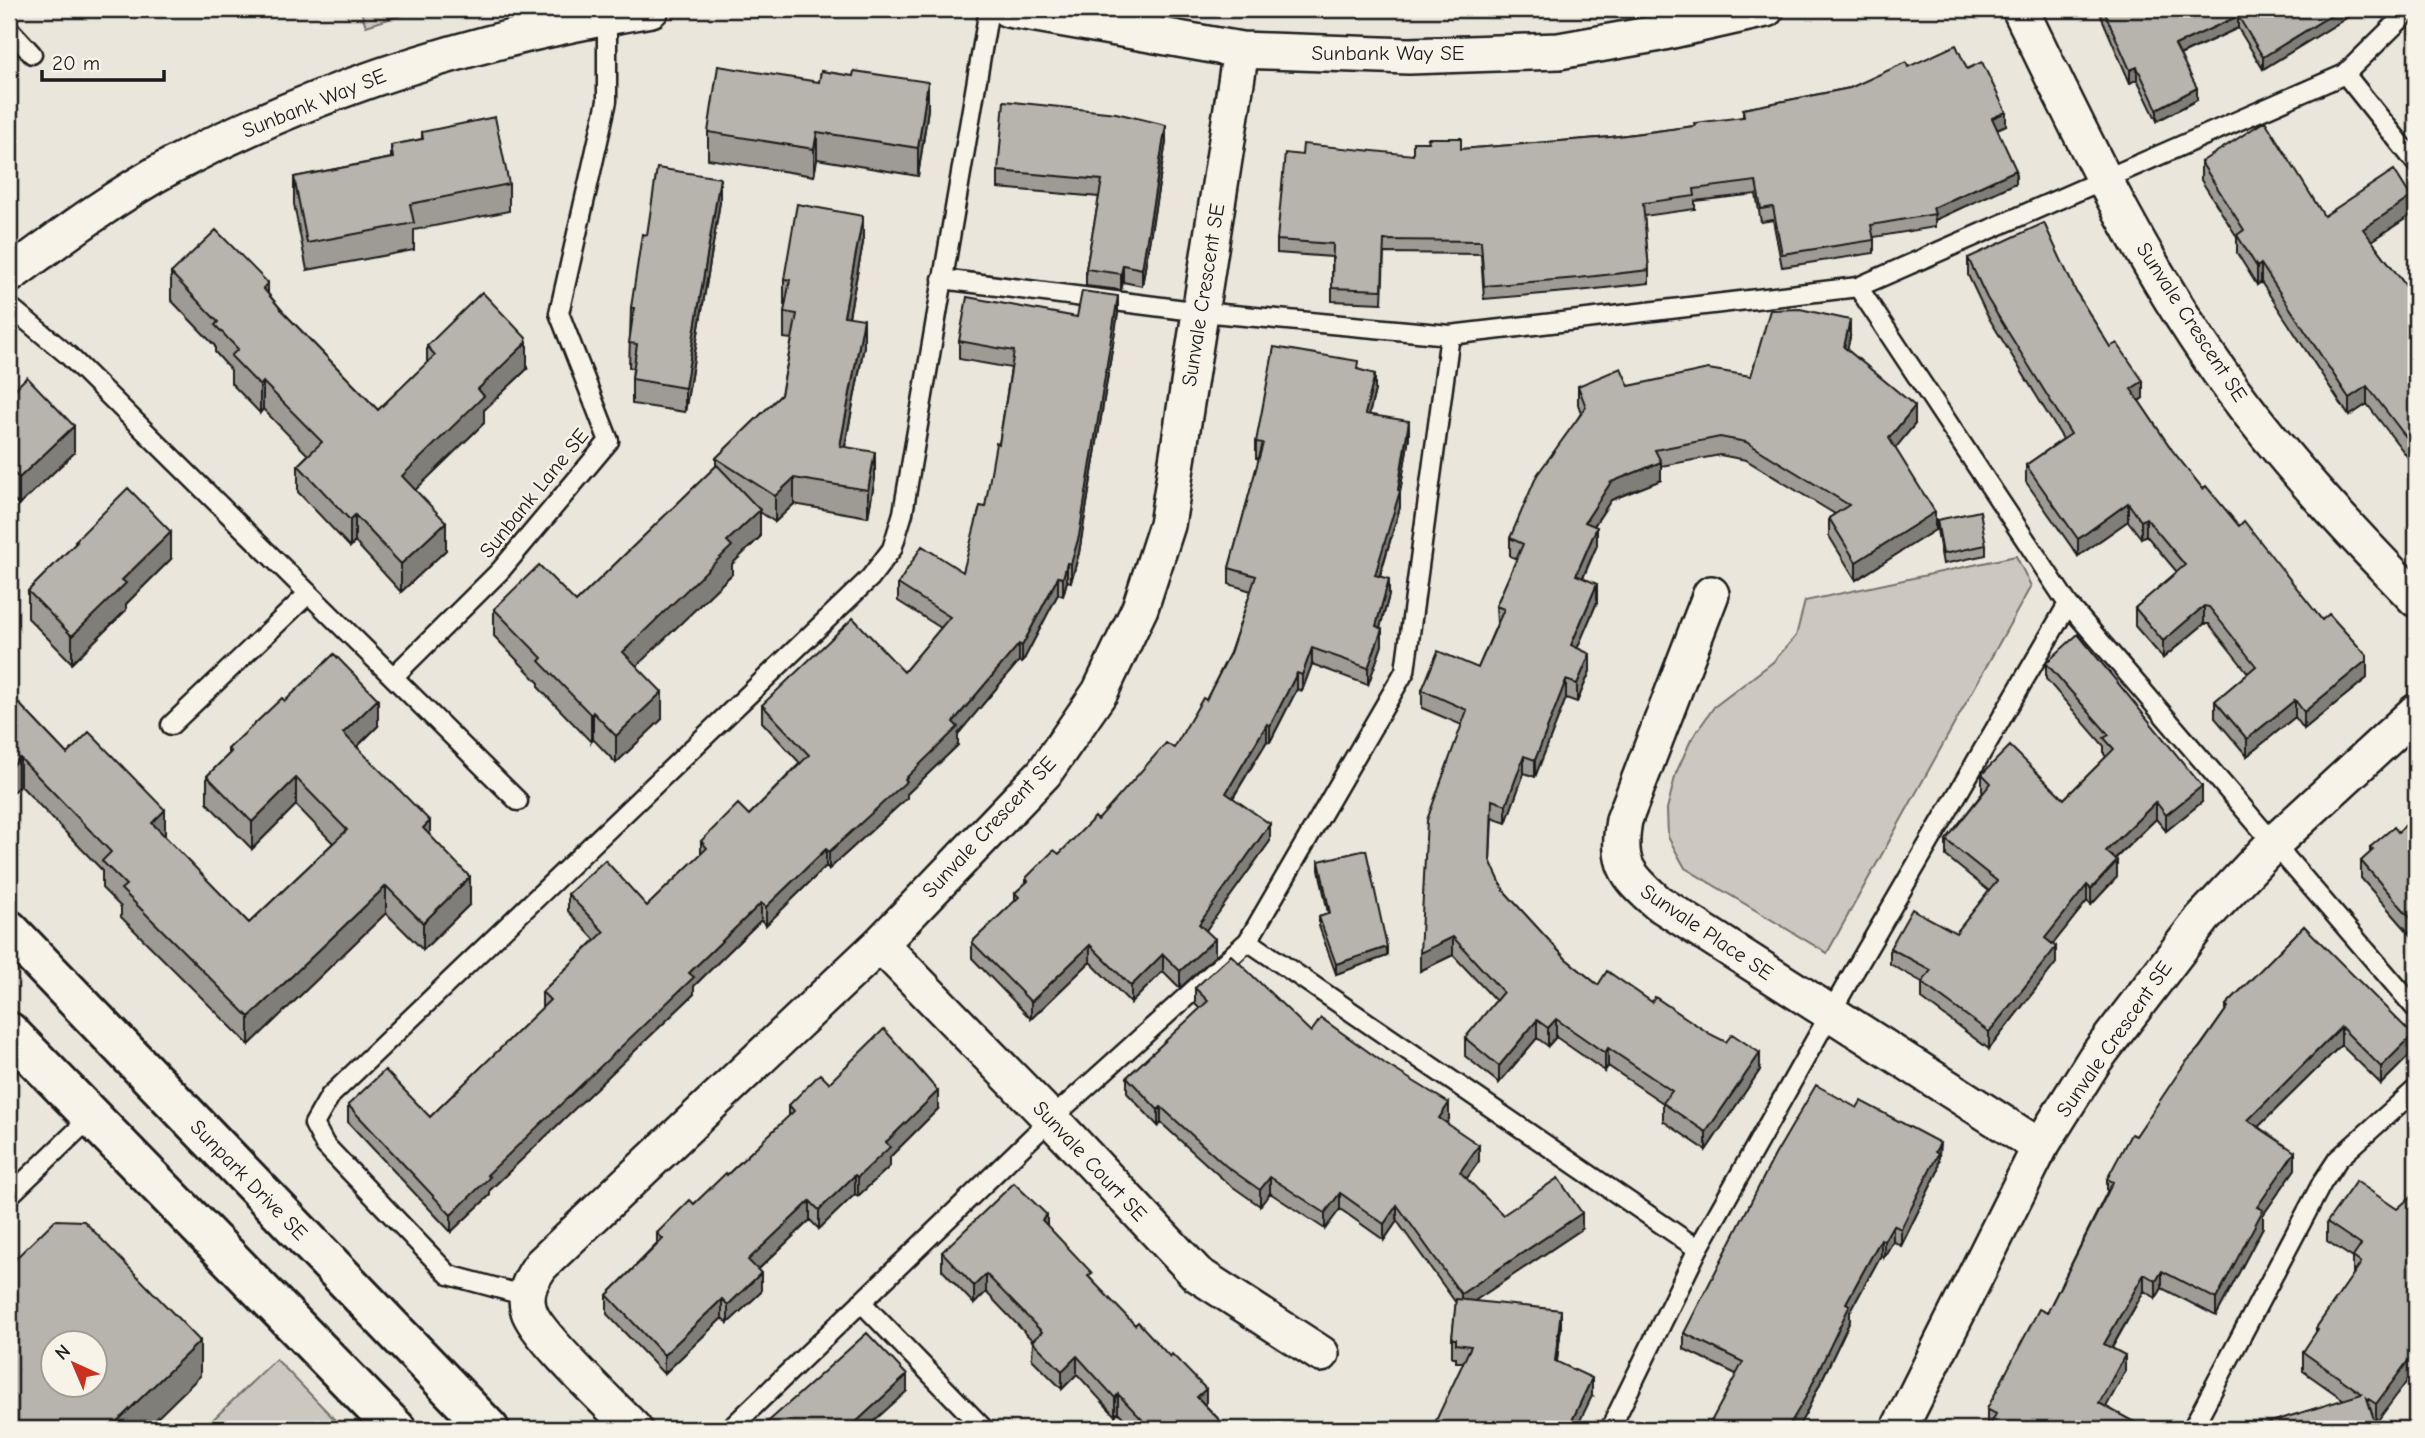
<svg xmlns="http://www.w3.org/2000/svg" width="2425" height="1438" font-family="'Comic Neue',sans-serif">
	<style>
		.park { fill: #ccc8c0; stroke: #74726e; stroke-width: 2 }
		.lines { fill: none; stroke-linecap: round; stroke-linejoin: round }
		.lane-casing { stroke: #1c1c1c; stroke-width: 23 }
		.street-casing { stroke: #1c1c1c; stroke-width: 40 }
		.secondary-casing { stroke: #1c1c1c; stroke-width: 44 }
		.lane { stroke: #f7f3e8; stroke-width: 18 }
		.street { stroke: #f7f3e8; stroke-width: 35 }
		.secondary { stroke: #f7f3e8; stroke-width: 38 }
		.wall { fill: #9d9b94; stroke: #1c1c1c; stroke-width: 2 }
		.shaded-wall { fill: #7f7e78; stroke: #1c1c1c; stroke-width: 2 }
		.building { fill: #b6b4ac; stroke: #1c1c1c; stroke-width: 2; fill-rule: evenodd }
		.labels { text-anchor: middle; stroke-width: 5; stroke-linejoin: round; paint-order: stroke }
		.street-label { font-size: 21px; fill: #1c1c1c; stroke: #f7f3e8 }
	</style>
	<rect width="100%" height="100%" fill="#eae6dc"/>
	<filter id="ink" filterUnits="userSpaceOnUse"><feTurbulence type="fractalNoise" baseFrequency=".0143" numOctaves="2"/><feDisplacementMap in="SourceGraphic" scale="14" xChannelSelector="R" yChannelSelector="G"/><feConvolveMatrix kernelMatrix="1 2 1 2 8 2 1 2 1" color-interpolation-filters="sRGB"/></filter>
	<g filter="url(#ink)">
		<path class="park" d="M360,9H422L366,26Z
			M2016,556L2031,586L1827,953L1685,868L1668,837L1667,809L1676,773L1691,740L1714,707L1773,662L1796,636L1805,601Z
			M276,1359L344,1429H203Z"/>
		<g class="lines">
			<defs>
				<path id="lane" d="M9,29L32,54
					M2345,74L2416,163
					M942,279L1201,312L1450,335L1858,287L2345,74L2411,9
					M1858,287L2068,604L2416,1009
					M9,306L68,355L393,677L500,571L609,441L559,313L607,101V16
					M393,677L518,801
					M171,725L308,594
					M1248,941L1698,1249
					M9,1196L91,1117
					M527,1296L449,1275L325,1145L314,1124L330,1096L870,578L892,549L903,513L989,9
					M861,1302L984,1429
					M730,1429L1051,1119L1248,941L1405,671L1450,335
					M1610,1429L1698,1249L1848,982L2068,604
					M2192,1429L2322,1183L2338,1159L2416,1089"/>
				<path id="street" d="M1008,9L1241,50L1409,56L1559,51L1655,34L1766,9
					M2020,9C2083,139 2145,271 2231,388C2287,464 2351,532 2416,599
					M9,275C61,237 114,197 171,166C322,86 484,37 651,9
					M1711,594L1624,820C1617,863 1625,874 1657,902L2040,1147
					M880,944L1051,1119L1197,1274L1321,1354
					M634,1429C612,1406 536,1335 529,1311C523,1293 531,1279 541,1265L880,944L1044,773L1100,692L1140,608L1167,525L1241,50
					M1899,1429L2040,1147L2095,1059L2203,918L2275,842L2416,712"/>
				<path id="secondary" d="M9,930L489,1429
					M9,1032L396,1429"/>
			</defs>
			<use href="#lane" class="lane-casing"/>
			<use href="#street" class="street-casing"/>
			<use href="#secondary" class="secondary-casing"/>
			<use href="#lane" class="lane"/>
			<use href="#street" class="street"/>
			<use href="#secondary" class="secondary"/>
		</g>
		<path class="wall" d="M2098,9H2361L2263,69L2238,28L2180,55L2197,100L2157,121L2137,79L2130,83Z
			M1908,67L1967,69L2006,125L1997,129L2016,183L1935,220V227L1874,237V253L1782,267L1773,220L1761,222L1756,194L1695,201V209L1644,216L1649,270V283L1578,291L1484,299L1481,254L1384,253L1382,303L1332,301V257L1277,253V240L1302,155H1413L1461,149L1611,137L1694,126L1743,117V109L1850,88Z
			M928,109L918,176L817,159L814,176L708,159V132Z
			M422,132L509,184V211L414,230V250L307,270L294,204V177L391,158V145L422,139Z
			M1166,142L1142,286L1123,282L1121,290L1086,286V269L1099,197L998,188V171Z
			M2201,162L2324,216L2411,215L2372,241L2415,298L2416,297V468L2367,404L2349,416L2261,282L2257,285L2237,253V237L2201,180Z
			M720,202L685,412L632,404V379L633,368L629,367L631,308L647,235Z
			M863,243L849,317L864,346L845,447L875,478L868,517L794,504L775,522L760,512V537L732,564V574L636,666L662,719L616,763L593,739L591,742L539,688V683L494,636V609L576,602L716,466V458L781,395L792,339L784,338V312L786,305H784V279Z
			M1968,258L2076,292L2110,347L2143,398L2139,401L2172,450L2203,489L2239,526L2322,620L2367,656V678L2304,729L2295,717L2247,756L2215,718V701L2248,673L2209,624H2204L2163,658L2135,626V608L2177,572L2146,535L2141,538L2128,521L2078,556L2026,482V465L2063,439L1987,315L1968,275Z
			M171,273L268,294L285,314L378,410L427,363V346L527,369L484,410V423L415,490L446,550L401,592L355,542L350,547L298,492V465L308,455L263,409L260,413L231,383V370L215,352V346L171,300Z
			M1118,313L1079,553L1071,582L1067,581L1063,596L1058,594L1022,663L1019,661L958,734V745L907,794V798L829,869L826,866L766,925L761,920L694,986V994L490,1190V1195L451,1232L348,1122V1105L430,1117L542,1008V992L595,940L568,911V894L647,906L701,854V841L749,815L800,763L762,722V705L904,672L941,628L898,601V584L963,572L985,507L999,444L1011,368L959,359V341L1077,317Z
			M1850,337L1847,350L1915,424L1895,448L1935,530L1856,580L1829,536V518L1835,514L1746,460L1720,455L1661,466V480L1611,500L1594,526L1597,545L1583,578L1597,602L1577,648L1590,671L1577,702L1566,698L1535,777L1524,773L1506,823L1492,818L1490,862L1504,891L1566,959L1598,985L1652,1002L1760,1070L1706,1150L1663,1121V1103L1608,1066L1605,1071L1556,1037L1548,1046L1537,1038L1499,1083L1465,1056V1038L1496,1001L1453,955L1420,971L1462,725L1422,708V690L1478,668L1497,624L1496,606L1517,559L1510,556V538L1581,413L1578,404V386H1629L1751,376Z
			M1358,369L1375,390L1369,415L1409,437L1400,491V507L1380,576L1389,595L1380,628L1382,645L1368,685L1312,664L1302,691L1297,689L1270,742L1267,741L1233,798L1270,841L1206,930L1215,956L1180,988L1163,971L1131,1003L1090,962L1031,1019L972,958V942L1015,901V893L1026,883V878L1059,854L1098,820L1174,748L1206,700L1230,653L1251,591L1229,584V568L1259,459L1256,458V442Z
			M9,395L74,453L19,505L13,499L9,503Z
			M1937,520L1986,545V555L1943,564L1937,530Z
			M75,541L171,559L126,604V610L72,663L28,618V591L75,544Z
			M2046,663L2202,802L2166,831L2156,819L2115,859L2117,877L2091,905L2087,901L2053,944L2056,963L1989,1049L1922,999V982L1890,964V948L1956,933L1989,891L1946,856V840L1983,792L1982,791V774L2064,799L2106,757L2104,754V746L2046,679Z
			M9,693L67,754L165,837L249,923L333,843L296,805L252,849L207,803V776L228,755V749L285,701L378,726L357,747L430,835L470,904L423,950L386,913L249,1045L121,917V907L102,888V870L20,785Z
			M2416,816V941L2361,878V861L2370,853V847L2398,832Z
			M1319,861L1387,956L1336,974L1319,926V917L1328,913L1319,870Z
			M2304,926L2413,1052L2381,1084L2341,1045L2258,1127L2295,1169L2263,1215V1227L2216,1316L2162,1288L2156,1298L2144,1291L2112,1348L2125,1372L1989,1427L1987,1426V1409L2047,1313L2107,1192V1179L2136,1136L2226,1010V1005Z
			M1195,988L1311,1032L1449,1119L1446,1123L1479,1161L1466,1179L1503,1215L1582,1229L1474,1301L1561,1327L1557,1361L1592,1396L1463,1362H1456V1357H1452V1339L1456,1303L1397,1221L1384,1240L1340,1209L1325,1229L1270,1193L1260,1206L1226,1182L1161,1123L1158,1126L1127,1093V1077L1200,1009L1195,1004Z
			M829,1083L938,1109L890,1157V1166L858,1196L855,1194L819,1229L810,1220L758,1270L761,1292L728,1323L722,1318L664,1374L607,1314V1295L657,1244V1233L694,1204L727,1175L789,1116V1105Z
			M1940,1160L1938,1163V1171L1901,1246L1893,1241L1884,1257L1881,1255L1850,1312V1321L1806,1413L1736,1374L1684,1349V1333Z
			M2397,1209L2376,1423L2374,1421L2377,1429H2255V1427L2344,1400L2303,1371V1352L2316,1333V1328L2353,1275V1258L2327,1241V1222Z
			M1047,1226L1092,1281L1206,1406L1228,1429H1134L1118,1412L1115,1416L1077,1374L1062,1389L1032,1359L1033,1341L986,1292L974,1304L942,1270V1252Z"/>
		<path class="shaded-wall" d="M2341,9H2361L2263,69V57Z
			M2238,16V28L2175,57V45Z
			M2137,67V79L2130,83V70Z
			M928,82V109L918,176V148Z
			M2197,88V100L2157,121V109Z
			M2006,112V125L1992,131V118Z
			M1166,125V142L1142,286V269Z
			M817,132V159L814,176V149Z
			M2016,170V183L1935,220L1933,208Z
			M720,178V202L685,412V388Z
			M2411,197V215L2363,246V229Z
			M863,216V243L844,342V316Z
			M2261,264V282L2257,285V267Z
			M1123,265V282L1121,290V274Z
			M268,283V310L263,288Z
			M1118,296V313L1079,553L1071,582V564Z
			M864,319V346L840,472V446Z
			M1850,320V337L1844,365V347Z
			M527,342V369L484,410V423L402,503V476L478,389Z
			M1375,374V390L1365,431V414Z
			M2143,381V398L2131,406V389Z
			M263,382V409L260,413V386Z
			M2367,386V404L2349,416V398Z
			M1915,406V424L1889,456V438Z
			M1409,421V437L1400,493V491V507L1375,591V575L1398,490Z
			M74,426V453L19,505V478Z
			M875,452V478L868,517V490Z
			M1661,462V480L1611,500L1585,539V522L1611,482Z
			M13,472V499L9,503V476Z
			M794,478V504L775,522V496Z
			M2128,503V521L2078,556V539Z
			M760,510V537L732,564V574L623,679V652L727,541Z
			M1935,512V530L1856,580V562Z
			M355,515V542L350,547V520Z
			M2146,518V535L2141,538V521Z
			M446,522V550L401,592V564Z
			M1597,527V545L1576,593V575Z
			M171,532V559L126,604V610L72,663V636L122,580Z
			M1067,563V581L1063,596V578Z
			M1058,577V594L1022,663V646Z
			M1389,579V595L1376,642V626Z
			M1597,584V602L1571,663V645Z
			M2204,606V624L2163,658V641Z
			M1382,629V645L1368,685V668Z
			M1019,644V661L958,734V745L907,794V798L829,869V852L905,779Z
			M1312,648V664L1302,691V675Z
			M1590,654V671L1577,702V684Z
			M2367,660V678L2304,729V712Z
			M1297,673V689L1270,742V726Z
			M1566,680V698L1535,777V760Z
			M662,692V719L616,763V736Z
			M378,699V726L343,760V733Z
			M2295,700V717L2247,756V739Z
			M593,712V739L591,742V715Z
			M1267,724V741L1226,809V793Z
			M1524,756V773L1506,823V805Z
			M20,758V785L9,796V769Z
			M296,778V805L252,849V822Z
			M2202,786V802L2166,831V815Z
			M2156,802V819L2106,867V851Z
			M165,810V837L152,823Z
			M430,821V848L423,828Z
			M1270,824V841L1199,940V924Z
			M826,849V866L766,925V907Z
			M2117,861V877L2091,905V889Z
			M470,877V904L423,950V923Z
			M2087,885V901L2045,954V938Z
			M386,886V913L249,1045V1017Z
			M761,903V920L694,986V994L490,1190V1195L451,1232V1215L487,1175L689,973Z
			M1453,937V955L1420,971V953Z
			M1215,939V956L1180,988V971Z
			M1090,945V962L1031,1019V1002Z
			M1387,947V956L1336,974V964Z
			M2056,947V963L1989,1049V1032Z
			M1163,954V971L1131,1003V986Z
			M1556,1019V1037L1548,1046V1028Z
			M1537,1020V1038L1499,1083V1066Z
			M2341,1027V1045L2248,1137V1120Z
			M2413,1035V1052L2381,1084V1067Z
			M1608,1048V1066L1605,1071V1053Z
			M1760,1053V1070L1706,1150V1132Z
			M938,1091V1109L890,1157V1166L858,1196V1177L886,1142Z
			M1449,1103V1119L1439,1134V1118Z
			M1161,1107V1123L1158,1126V1110Z
			M1940,1143L1938,1171L1901,1246V1229Z
			M1479,1145V1161L1460,1188V1172Z
			M2295,1152V1169L2263,1215V1227L2216,1316V1299L2257,1207Z
			M855,1175V1194L819,1229V1210Z
			M1270,1177V1193L1260,1206V1190Z
			M1340,1193V1209L1325,1229V1213Z
			M810,1201V1220L748,1279V1260Z
			M1397,1205V1221L1384,1240V1224Z
			M1582,1213V1229L1461,1310V1294Z
			M1047,1215V1233L1042,1220Z
			M1893,1225V1241L1884,1257V1241Z
			M1881,1239V1255L1850,1312V1321L1806,1413L1797,1429H1787L1846,1303Z
			M2162,1271V1288L2156,1298V1281Z
			M761,1273V1292L728,1323V1305Z
			M986,1274V1292L974,1304V1286Z
			M2144,1274V1291L2104,1361V1344Z
			M722,1299V1318L664,1374V1355Z
			M1561,1310V1327L1555,1378V1361Z
			M200,1341V1376L146,1429H109Z
			M2416,1350V1369L2376,1423V1404Z
			M2125,1355V1372L2099,1420V1403Z
			M1077,1356V1374L1062,1389V1371Z
			M907,1375V1391L865,1429H855V1423Z
			M1592,1378V1396L1576,1429H1568Z
			M1206,1389V1406L1197,1397Z
			M1118,1394V1412L1115,1416V1398Z"/>
		<path class="building" d="M2103,9H2341L2263,57L2238,16L2175,45L2197,88L2157,109L2137,67L2130,70Z
			M1956,45L1967,69L1982,62L2006,112L1992,118L2016,170L1933,208L1935,214L1871,225L1874,240L1782,254L1773,207L1761,209L1756,181L1694,189L1695,196L1643,203L1649,270L1578,278L1484,286L1481,241L1384,240L1382,290L1332,288L1333,244L1277,240L1285,153L1302,155L1303,144L1413,155V142H1429L1428,138H1461V149L1611,137L1695,126L1694,123L1744,117L1743,109L1850,88L1906,62L1908,67Z
			M718,66L819,82L821,71L853,76L854,71L928,82L918,148L817,132L814,149L708,132Z
			M1004,101L1116,113L1166,125L1142,269L1123,265L1121,274L1086,269L1102,180L998,171Z
			M495,117L509,184L410,204L414,223L307,243L294,177L393,158L391,145L423,139L422,132Z
			M2265,121L2324,216L2394,170L2411,197L2363,229L2415,298L2416,297V450L2367,386L2349,398L2261,264L2257,267L2237,235L2244,230L2201,162Z
			M657,168L720,178L685,388L632,379L637,344L629,343L634,308H631L642,234L647,235Z
			M797,204L863,216L844,316L864,319L840,446L875,452L868,490L794,478L775,496L716,458L781,395L797,314L784,312L790,280L784,279Z
			M2044,223L2076,292L2110,347L2117,343L2143,381L2131,389L2172,450L2203,489L2206,486L2239,526L2244,521L2322,620L2329,614L2367,656V660L2304,712L2295,700L2247,739L2215,701L2256,666L2209,607L2204,606L2163,641L2135,608L2185,565L2146,518L2141,521L2128,503L2078,539L2026,465L2071,434L1987,298L1968,258Z
			M216,230L268,283L263,288L285,314L378,410L435,355L427,346L482,292L526,338L527,342L478,389L484,396L402,476L446,522L401,564L355,515L350,520L298,465L322,442L263,382L260,386L231,356L238,349L215,325L218,322L171,273Z
			M1082,291L1118,296L1079,536L1071,564L1067,563L1063,578L1058,577L1022,646L1019,644L953,722L958,727L905,779L907,781L829,852L826,849L766,907L761,903L689,973L694,977L487,1175L490,1177L451,1215L348,1105L385,1070L430,1117L550,1000L542,992L604,932L568,894L605,860L647,906L707,848L701,841L738,804L749,815L809,755L762,705L853,618L904,672L950,617L898,584L922,546L963,572L980,506L985,507L996,443L999,444L1014,351L959,341L967,297L1077,317Z
			M1800,309L1850,320L1844,347L1915,406L1889,438L1935,512L1856,562L1829,518L1849,505L1746,442L1720,437L1655,450L1661,462L1611,482L1585,522L1597,527L1576,575L1597,584L1571,645L1590,654L1577,684L1566,680L1535,760L1524,756L1506,805L1492,800L1490,860L1504,891L1566,959L1598,985L1607,971L1652,1002L1655,997L1710,1034L1726,1042L1732,1034L1760,1053L1706,1132L1663,1103L1672,1091L1608,1048L1605,1053L1556,1019L1548,1028L1537,1020L1499,1066L1465,1038L1503,992L1453,937L1420,953L1427,820L1467,710L1422,690L1438,651L1478,668L1504,609L1496,606L1523,544L1510,538L1537,475L1586,407L1578,386L1621,368L1629,386L1708,369L1751,376L1770,310Z
			M1274,347L1358,361L1357,369L1375,374L1365,414L1409,421L1398,490L1400,491L1375,575L1389,579L1376,626L1382,629L1368,668L1312,648L1302,675L1297,673L1270,726L1267,724L1226,793L1270,824L1199,924L1215,939L1180,971L1163,954L1131,986L1090,945L1031,1002L972,942L1019,897L1015,893L1028,881L1026,878L1054,850L1059,854L1095,817L1098,820L1166,743L1174,748L1203,698L1206,700L1230,653L1256,576L1229,568L1263,443L1256,442Z
			M27,377L74,426L19,478L13,472L9,476V395Z
			M717,465L760,510L727,541L732,546L623,652L662,692L616,736L593,712L591,715L539,661L542,658L494,609L539,565L576,602Z
			M128,488L171,532L122,580L126,583L72,636L28,591L77,542L75,541Z
			M1980,511L1986,545L1943,554L1937,520Z
			M2078,634L2202,786L2166,815L2156,802L2106,851L2117,861L2091,889L2087,885L2045,938L2056,947L1989,1032L1922,983L1931,970L1890,948L1912,909L1956,933L1997,881L1946,840L1991,783L1982,774L2010,746L2064,799L2114,749L2104,738L2109,735L2046,663Z
			M334,654L378,699L343,733L430,821L423,828L470,877L423,923L386,886L249,1017L121,889L126,885L102,861L111,852L20,758L9,769V693L67,754L89,732L165,810L152,823L249,923L347,830L296,778L252,822L207,776L231,752L228,749L282,698L285,701Z
			M2416,816V924L2361,861L2373,850L2370,847L2394,827L2398,832Z
			M1366,850L1387,947L1336,964L1319,917L1330,913L1319,861Z
			M2304,926L2413,1035L2381,1067L2341,1027L2248,1120L2295,1152L2257,1207L2263,1210L2216,1299L2162,1271L2156,1281L2144,1274L2104,1344L2125,1355L2099,1403L2147,1429H1988L1996,1414L1987,1409L2039,1309L2047,1313L2113,1182L2107,1179L2131,1134L2136,1136L2185,1063L2200,1047L2228,1007L2226,1005Z
			M1231,955L1311,1032L1321,1018L1387,1065L1449,1103L1439,1118L1479,1145L1460,1172L1503,1215L1558,1178L1582,1213L1461,1294L1397,1205L1384,1224L1340,1193L1325,1213L1270,1177L1260,1190L1226,1166L1161,1107L1158,1110L1127,1077L1208,1001L1195,988Z
			M884,1029L938,1091L886,1142L890,1147L858,1177L855,1175L819,1210L810,1201L748,1260L761,1273L728,1305L722,1299L664,1355L607,1295L663,1239L657,1233L690,1200L694,1204L726,1173L727,1175L794,1111L789,1105L820,1074L829,1083Z
			M1816,1085L1857,1108L1861,1101L1940,1143L1935,1152L1938,1154L1901,1229L1893,1225L1884,1241L1881,1239L1846,1303L1850,1305L1806,1397L1787,1429H1707L1743,1362L1684,1333L1775,1155Z
			M2356,1181L2397,1209L2416,1192V1350L2376,1404L2367,1398L2377,1429H2256L2255,1427L2362,1394L2303,1352L2318,1329L2316,1328L2361,1263L2353,1257L2361,1245L2327,1222Z
			M1014,1183L1047,1215L1042,1220L1092,1273L1088,1276L1135,1325L1138,1322L1170,1357L1172,1354L1206,1389L1197,1397L1228,1429H1151L1118,1394L1115,1398L1077,1356L1062,1371L1032,1341L1042,1332L986,1274L974,1286L942,1252Z
			M55,1220L84,1221L200,1341L109,1429H9V1265ZM52,1343H94V1385H52Z
			M1456,1299L1561,1310L1555,1361L1592,1378L1568,1429H1432L1471,1346L1456,1344V1339H1452Z
			M867,1333L907,1375L855,1423L862,1429H760Z"/>
	</g>
	<g class="labels">
		<g class="street-label">
			<text x="1388" y="60">Sunbank Way SE</text>
			<text transform="translate(314 103) rotate(-22)" y="7">Sunbank Way SE</text>
			<text transform="translate(1203 295) rotate(-81)" y="7">Sunvale Crescent SE</text>
			<text transform="translate(2192 322) rotate(57)" y="7">Sunvale Crescent SE</text>
			<text transform="translate(534 493) rotate(-51)" y="7">Sunbank Lane SE</text>
			<text transform="translate(989 827) rotate(-47)" y="7">Sunvale Crescent SE</text>
			<text transform="translate(1707 932) rotate(34)" y="7">Sunvale Place SE</text>
			<text transform="translate(2114 1039) rotate(-55)" y="7">Sunvale Crescent SE</text>
			<text transform="translate(1090 1161) rotate(47)" y="7">Sunvale Court SE</text>
			<text transform="translate(249 1180) rotate(46)" y="7">Sunpark Drive SE</text>
		</g>
	</g>
	<rect width="2425" height="1438" fill="none" stroke="#f7f3e8" stroke-width="35"/>
	<rect x="18" y="18" width="2390" height="1403" fill="none" stroke="#1c1c1c" stroke-width="2.5" filter="url(#ink)"/>
	<g transform="translate(74 1364) rotate(316)"><circle r="33" fill="#f7f3e8" stroke="#9f9d96" stroke-width="2"/>
	<path d="M0-5L12 26L0 18L-12 26Z" fill="#c8321e"/>
	<text y="-10" font-size="19" font-weight="bold" text-anchor="middle" fill="#1c1c1c">N</text>
	</g>
	<path d="M42 70v10h122v-10" fill="none" stroke="#1c1c1c" stroke-width="3.5"/>
	<text x="52" y="70" font-size="21" fill="#1c1c1c" stroke="#f7f3e8" stroke-width="5" paint-order="stroke">20 m</text>
</svg>
